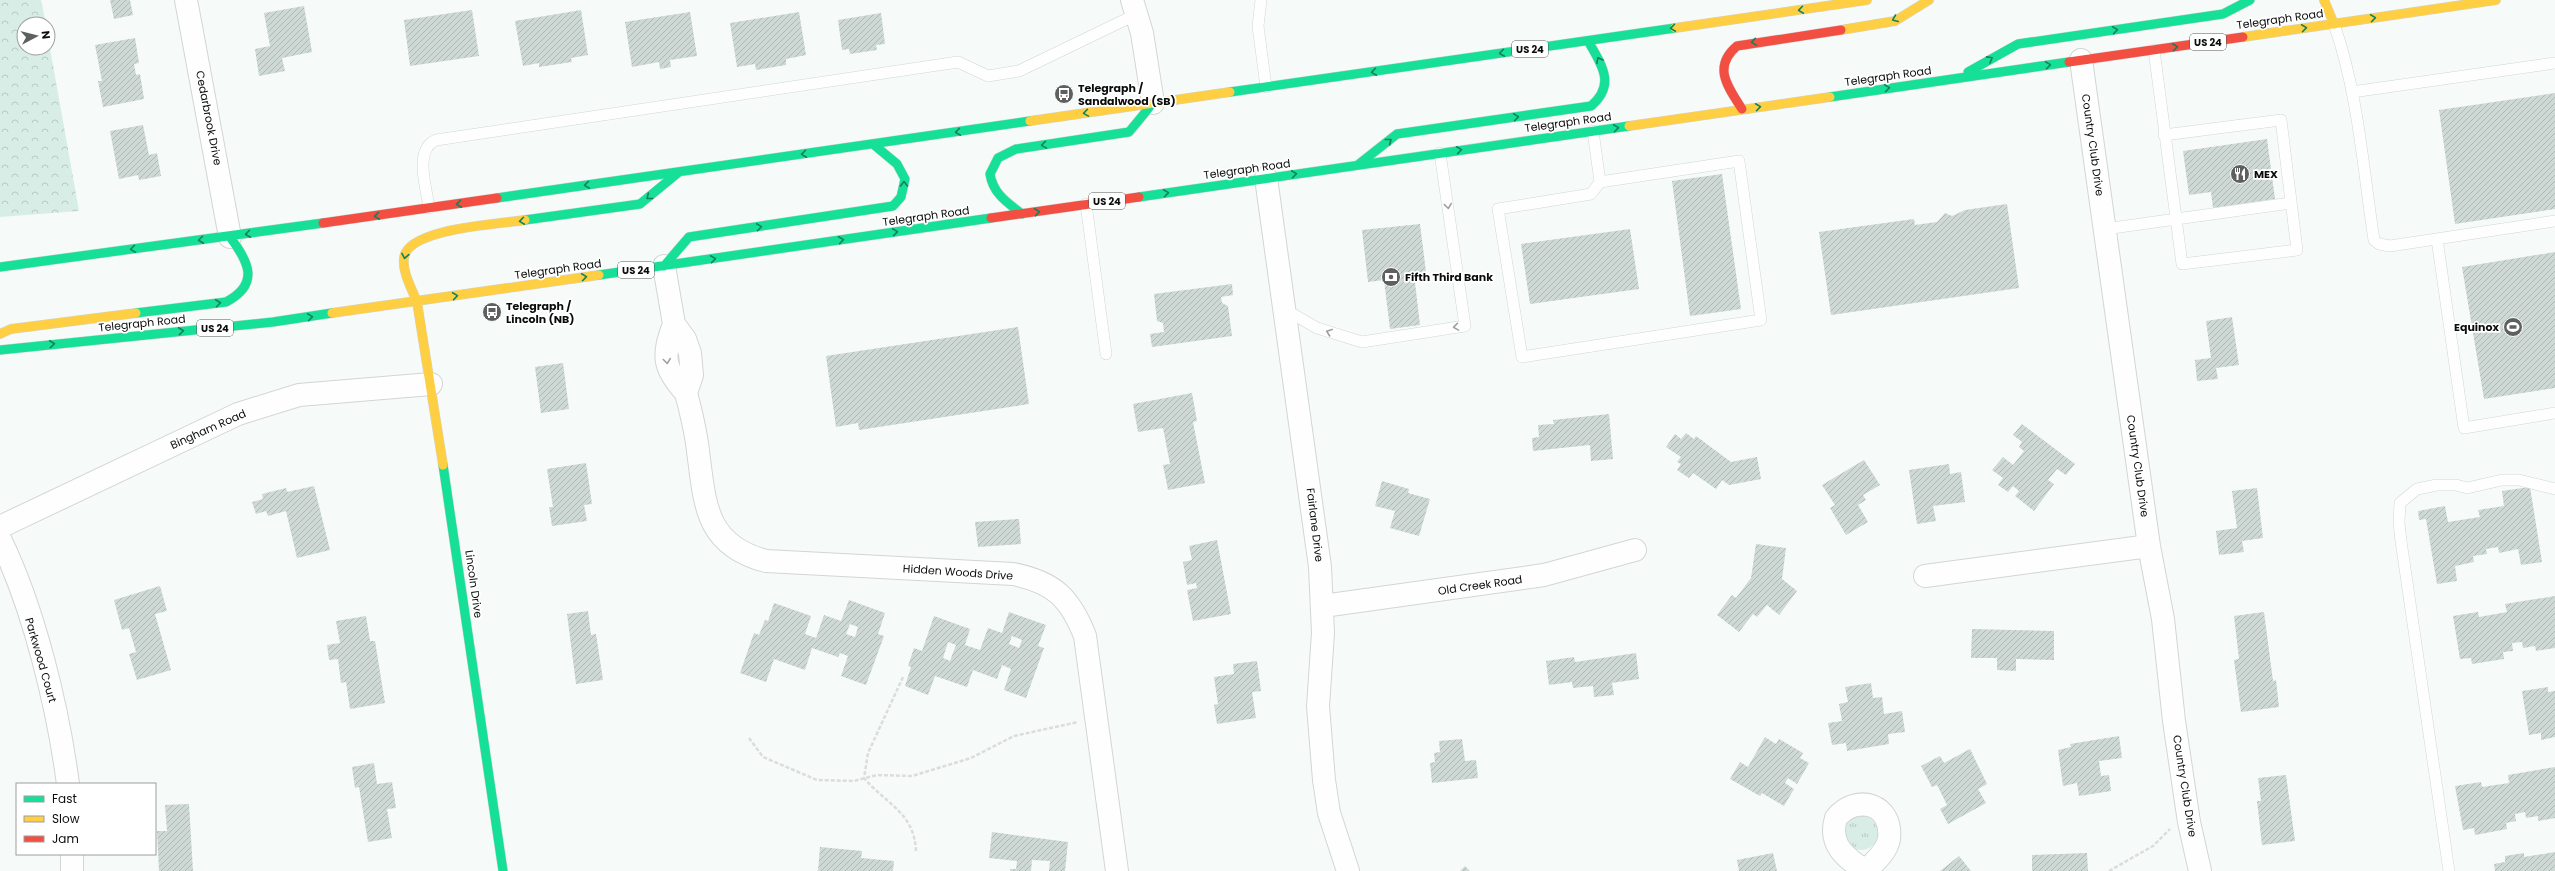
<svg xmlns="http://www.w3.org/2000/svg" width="2555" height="871" font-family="Poppins,sans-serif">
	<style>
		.grass { fill: url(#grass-tufts) }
		.forest { fill: url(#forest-crowns) }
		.building { fill: url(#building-hatch); fill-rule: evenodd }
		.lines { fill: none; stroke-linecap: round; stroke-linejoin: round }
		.lane-casing { stroke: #d2d5d4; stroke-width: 12 }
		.street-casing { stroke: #d2d5d4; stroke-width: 24 }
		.fast-casing { stroke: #d2d5d4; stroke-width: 10 }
		.slow-casing { stroke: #d2d5d4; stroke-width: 10 }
		.jam-casing { stroke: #d2d5d4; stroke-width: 10 }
		.path { stroke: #dbdcdb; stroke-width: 2.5; stroke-dasharray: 4 2; stroke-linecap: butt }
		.lane { stroke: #fefefe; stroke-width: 11 }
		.street { stroke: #fefefe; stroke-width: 22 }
		.fast { stroke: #16e098; stroke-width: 9 }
		.slow { stroke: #ffcf43; stroke-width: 9 }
		.jam { stroke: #f24e42; stroke-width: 9 }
		.oneway { stroke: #118159 }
		.oneway2 { stroke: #9d9e9d }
		.labels { text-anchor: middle; stroke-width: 3.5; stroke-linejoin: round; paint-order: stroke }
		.shield { fill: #fff; stroke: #545655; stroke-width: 1 }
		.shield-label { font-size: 10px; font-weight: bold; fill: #0b0d0c }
		.street-label { font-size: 11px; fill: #0b0d0c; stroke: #fff }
		.poi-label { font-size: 11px; font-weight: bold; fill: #0b0d0c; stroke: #fff; text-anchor: start }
	</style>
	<defs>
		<pattern id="grass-tufts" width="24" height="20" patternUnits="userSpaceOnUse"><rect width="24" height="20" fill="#d7ede5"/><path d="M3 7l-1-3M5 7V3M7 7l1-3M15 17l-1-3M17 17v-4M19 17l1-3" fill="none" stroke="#b7cac3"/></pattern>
		<pattern id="forest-crowns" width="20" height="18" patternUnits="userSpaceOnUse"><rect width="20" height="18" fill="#d7ede5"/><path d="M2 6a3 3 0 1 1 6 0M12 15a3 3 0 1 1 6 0" fill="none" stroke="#b7cac3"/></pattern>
		<pattern id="building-hatch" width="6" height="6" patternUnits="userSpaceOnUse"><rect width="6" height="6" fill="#ced8d5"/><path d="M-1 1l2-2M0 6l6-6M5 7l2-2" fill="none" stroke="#b0b8b6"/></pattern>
	</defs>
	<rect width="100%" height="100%" fill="#f6fbf9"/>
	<path class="grass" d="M1844 833a17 17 0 1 1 34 0a17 17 0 1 1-34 0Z"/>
	<path class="forest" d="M0,0H41L46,24H24V48H48V37L79,211L0,217Z"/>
	<path class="building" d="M110,0H130L133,15L114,19Z
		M304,6L312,52L282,58L285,71L259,76L255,49L270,46L264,13Z
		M472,10L479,56L410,66L404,20Z
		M581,10L588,55L571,58L572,62L539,67V63L523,66L515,21Z
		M690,12L697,56L670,60L671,67L660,69L659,62L632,67L625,22Z
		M799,12L806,55L786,59V65L756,70L755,64L737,67L730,23Z
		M881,13L885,44L876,45L877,50L850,54L849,49L842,50L838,20Z
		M135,38L139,63L134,64L136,75L140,74L144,99L103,107L98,81H102L95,45Z
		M2555,93V209L2455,224L2439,110Z
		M143,125L149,155L157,153L161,176L139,180L138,175L119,179L110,131Z
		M2267,139L2275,199L2213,208L2211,192L2189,195L2183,151Z
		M1722,174L1741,309L1690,316L1672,181Z
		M2007,204L2019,288L1831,315L1819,232L1914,219L1915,225L1937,222L1945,213L1952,216L1965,210Z
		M1420,224L1426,272L1414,274L1420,325L1390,329L1384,280L1368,282L1362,230Z
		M1630,229L1639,289L1530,304L1521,244Z
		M2555,252V388L2484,399L2462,267Z
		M1232,284L1233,295L1221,297L1222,303L1228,306L1232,336L1152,347L1150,334L1164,332L1163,323L1157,321L1154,294Z
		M2232,317L2239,365L2216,368L2218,379L2197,381L2195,360L2211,358L2206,321Z
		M1018,327L1029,404L859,430L858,423L836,427L826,356Z
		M563,363L569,409L541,413L535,367Z
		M1192,393L1197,421L1193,422L1205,483L1168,490L1163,465L1170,464L1163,428L1138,432L1133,404Z
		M1609,414L1613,459L1591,461L1590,445L1533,451L1532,438L1539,437L1538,425L1554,424L1553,420Z
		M2022,424L2075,464L2066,475L2057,469L2048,480L2054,484L2034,511L2015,496L2019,491L2013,486L2008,492L1998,485L2003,478L1992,470L2003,457L2013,465L2024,451L2019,447L2022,442L2013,435Z
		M1686,433L1694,439L1696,436L1731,462L1757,457L1761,479L1729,485L1722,480L1716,489L1693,473L1689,478L1677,470L1681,464L1677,462L1681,457L1666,447L1675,434L1681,439Z
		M1864,460L1880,485L1863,495L1866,500L1858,505L1868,522L1846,535L1830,508L1835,505L1822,485Z
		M586,463L592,504L584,505L587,521L552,526L549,507H553L547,469Z
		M1949,464L1950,474L1961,472L1965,502L1933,506L1936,521L1917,524L1909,470Z
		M1382,481L1409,489L1408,493L1430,499L1419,536L1390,528L1395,511L1375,506Z
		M314,486L330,550L297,558L286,511L268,516L266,511L256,514L252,502L263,499L262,494L286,488L287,492Z
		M2530,487L2542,562L2521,565L2518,549L2499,553L2498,547L2486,549L2487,554L2473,556L2474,562L2455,566L2457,581L2437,584L2426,519L2419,520L2418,511L2445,506L2448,522L2480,517L2478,510L2504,506L2502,491Z
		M2257,488L2263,538L2242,541L2244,552L2219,555L2216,531L2237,528L2232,491Z
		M1019,519L1021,544L978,547L975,522Z
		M1217,540L1231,614L1193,621L1187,590L1197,588L1196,583L1187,585L1183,562L1192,560L1189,546Z
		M1756,544L1786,548L1782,579L1797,591L1779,615L1767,605L1757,617L1753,614L1739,632L1717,615L1732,595L1736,598L1751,578Z
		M160,586L167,611L155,614L171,670L137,680L129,654L136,652L129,628L122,630L114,600Z
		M2555,596V648L2536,651L2535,646L2523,648L2522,642L2512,643L2513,651L2503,652L2504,659L2472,664L2471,658L2460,659L2453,616L2478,612L2479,617L2507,612L2505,604Z
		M849,600L885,613L878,634L884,636L866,685L841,676L848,656L840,653L838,657L812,648L805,670L774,659L766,682L740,673L754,633L759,635L765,620L768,621L774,603L811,616L805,634L816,638L824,615L841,621ZM850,624L858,627L855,637L846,634Z
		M588,611L591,635L596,634L603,680L576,684L567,614Z
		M1009,612L1046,625L1038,646L1044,648L1026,698L1004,690L1011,669L1002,665L997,679L973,670L967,687L935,676L928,695L905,686L911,667L908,666L914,648L922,651L934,616L970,629L965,645L980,650L988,628L1002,633ZM1012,636L1022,640L1019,648L1009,644ZM948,642L956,645L950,661L943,658Z
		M2264,612L2273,681L2276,680L2279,707L2241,712L2234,660L2239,659L2234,616Z
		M366,616L370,641H375L385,703L350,709L346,682L341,683L338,659L329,660L327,645L340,643L336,621Z
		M1972,629L2054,631V660L2016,659V671L1997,670V658H1971Z
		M1636,653L1639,679L1612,683L1614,695L1594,697L1593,686L1573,688L1572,682L1549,685L1546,661L1574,657L1575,662Z
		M1257,661L1261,691L1252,692L1256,718L1217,724L1214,705L1218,704L1214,677L1234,674L1233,664Z
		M1871,683L1873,698L1882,697L1884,714L1902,711L1905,732L1888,734L1889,744L1847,751L1846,743L1832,745L1828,723L1842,721L1839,704L1848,702L1845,687Z
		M2548,687V692L2555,691V737L2541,740V733L2529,735L2522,691Z
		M2119,736L2122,758L2099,761L2101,776L2109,775L2111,791L2079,796L2077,783L2063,786L2058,750L2071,747L2070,744Z
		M1765,737L1776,744L1779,739L1803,753L1800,758L1809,763L1797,784L1788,778L1785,783L1794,789L1784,806L1762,793L1760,796L1730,779L1740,762L1748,767Z
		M1462,739L1465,761L1476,760L1478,778L1432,783L1430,763L1435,762L1434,753L1440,752L1439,741Z
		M1970,749L1987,784L1978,789L1986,803L1948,824L1940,809L1947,805L1937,785L1932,787L1921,766L1940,756L1944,763Z
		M374,763L377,784L392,782L396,808L387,809L392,838L368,842L359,787L355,788L352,767Z
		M2555,767V818L2538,821V816L2526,818L2525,812L2515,814L2516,821L2506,823L2507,829L2475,835L2474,828L2463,830L2455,786L2481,782L2482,787L2509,783L2508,775Z
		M2286,775L2295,841L2262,845L2257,801H2261L2258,778Z
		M189,804L193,871H159L157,831H167L165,805Z
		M992,832L1068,842L1065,871H1049L1050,861L1032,860L1031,871H1010V869H1016L1017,861L989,858Z
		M820,847L862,851L861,858L894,861L893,871H818Z
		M2555,852V871H2495L2494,864L2505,862V856L2524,853V857Z
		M1773,853L1777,871H1739L1737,860Z
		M2087,853L2088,871H2032V855Z
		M1959,856L1971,871H1940Z
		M1465,866L1470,871H1460Z"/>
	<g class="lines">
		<defs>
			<path id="lane" d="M1261,0L1258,26L1266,87
				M2334,24C2358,92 2363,168 2374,240L2379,244L2390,246L2555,221
				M2154,50L2182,264L2297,250L2281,120L2164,135
				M2352,92L2555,63
				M1593,131L1600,182L1739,161L1761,320L1522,357L1498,209L1591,194L1600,182
				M1086,204L1106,354
				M429,208C427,189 413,150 436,140L958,62L988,76L1019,71L1137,14
				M2105,229L2291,203
				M2437,239L2464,428L2555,413
				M1284,309L1317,328L1362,342L1465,326L1440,153
				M2449,871L2401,541L2399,523L2400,503L2417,489L2437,485H2456L2467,488L2502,480H2519L2555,489"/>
			<path id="street" d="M186,0L230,237
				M1132,0L1142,33L1153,103
				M2081,60L2149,546L2163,619L2174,721L2189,822L2200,871
				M1266,178L1320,567L1323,633L1318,706L1324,780L1329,813L1348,871
				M664,266L674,324L685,339L690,353L692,375L686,393C663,368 662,356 674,324
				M686,393C691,412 696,431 698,451C705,504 705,545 766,561L1013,574C1054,582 1070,598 1085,636L1117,871
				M0,527L238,414L299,395L431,384
				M0,539C34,608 58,708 68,784
				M1925,576L2149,546
				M1323,606L1544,575L1635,550
				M72,871V854
				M1866,871C1845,858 1828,844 1836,818C1857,793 1893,804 1889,839C1887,852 1874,862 1866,871"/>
			<path id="fast" d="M1968,72L2018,44L2223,14L2250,0
				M1230,92L1675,28
				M1830,97L2069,62
				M1359,164L1397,134L1591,106C1616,85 1602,65 1588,41
				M1139,197L1629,126
				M497,198L1030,121
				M1022,214C1008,203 993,194 990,174L998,158L1016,149L1129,132L1153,103
				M525,220L640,204L679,172
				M664,266L689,237L893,206L901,197L905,179L897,164L873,144
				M0,267L323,223
				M599,275L991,218
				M136,313L226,302C260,284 249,262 230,237
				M0,350L273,322L332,313
				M443,465L503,871"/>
			<path id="slow" d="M2324,0L2334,24
				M1675,28L1867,0
				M1841,30L1895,21L1929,0
				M2243,37L2496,0
				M1030,121L1230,92
				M1629,126L1830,97
				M417,302L443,465
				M417,302C412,289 402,272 404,258C407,228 501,224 525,220
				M332,313L599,275
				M0,334L11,329L136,313"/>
			<path id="jam" d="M2069,62L2243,37
				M1742,109C1728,87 1712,67 1737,46L1841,30
				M991,218L1139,197
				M323,223L497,198"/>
		</defs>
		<use href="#lane" class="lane-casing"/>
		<use href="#street" class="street-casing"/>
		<use href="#fast" class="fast-casing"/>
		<use href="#slow" class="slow-casing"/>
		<use href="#jam" class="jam-casing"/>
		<path class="path" d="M491,312L492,321
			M903,677L868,753L864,778C887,805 914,812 916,851
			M749,738L763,757L817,780L854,781L877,775L912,776L971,758L1014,736L1078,722
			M2109,871L2153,846L2170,829"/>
		<use href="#lane" class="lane"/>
		<use href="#street" class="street"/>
		<use href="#fast" class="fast"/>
		<use href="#slow" class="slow"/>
		<use href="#jam" class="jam"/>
	</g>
	<defs><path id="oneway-chevron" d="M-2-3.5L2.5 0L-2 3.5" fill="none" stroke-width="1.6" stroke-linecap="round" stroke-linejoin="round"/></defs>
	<g class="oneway">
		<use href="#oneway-chevron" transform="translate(1801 10) rotate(172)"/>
		<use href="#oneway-chevron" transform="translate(2373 18) rotate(-8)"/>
		<use href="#oneway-chevron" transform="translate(1895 19) rotate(158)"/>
		<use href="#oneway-chevron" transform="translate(1673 28) rotate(172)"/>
		<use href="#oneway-chevron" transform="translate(2304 28) rotate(-8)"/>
		<use href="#oneway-chevron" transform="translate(2115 30) rotate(-8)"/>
		<use href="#oneway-chevron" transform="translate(1754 42) rotate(171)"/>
		<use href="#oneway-chevron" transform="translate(2175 47) rotate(-8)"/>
		<use href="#oneway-chevron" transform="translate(1502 53) rotate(172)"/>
		<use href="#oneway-chevron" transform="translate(1990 59) rotate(-29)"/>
		<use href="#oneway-chevron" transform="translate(1599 60) rotate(-119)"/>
		<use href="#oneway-chevron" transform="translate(2048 65) rotate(-8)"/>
		<use href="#oneway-chevron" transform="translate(1374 72) rotate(172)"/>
		<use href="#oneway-chevron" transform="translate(1887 88) rotate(-8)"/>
		<use href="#oneway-chevron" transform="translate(1758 107) rotate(-8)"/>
		<use href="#oneway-chevron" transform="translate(1086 113) rotate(171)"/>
		<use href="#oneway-chevron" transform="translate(1516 117) rotate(-8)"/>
		<use href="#oneway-chevron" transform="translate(1616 128) rotate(-8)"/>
		<use href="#oneway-chevron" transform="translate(958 132) rotate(172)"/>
		<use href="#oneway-chevron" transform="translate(1389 141) rotate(-38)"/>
		<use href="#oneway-chevron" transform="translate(1044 145) rotate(171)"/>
		<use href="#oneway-chevron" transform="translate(1459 150) rotate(-8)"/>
		<use href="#oneway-chevron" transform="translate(804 154) rotate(172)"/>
		<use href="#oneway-chevron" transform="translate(1294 174) rotate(-8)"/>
		<use href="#oneway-chevron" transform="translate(904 184) rotate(-91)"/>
		<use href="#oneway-chevron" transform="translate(587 185) rotate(172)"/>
		<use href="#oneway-chevron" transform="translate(1166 193) rotate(-8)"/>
		<use href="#oneway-chevron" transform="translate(649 197) rotate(141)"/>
		<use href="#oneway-chevron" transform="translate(459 204) rotate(172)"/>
		<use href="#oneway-chevron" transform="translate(1037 212) rotate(-8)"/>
		<use href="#oneway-chevron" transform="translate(377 216) rotate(172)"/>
		<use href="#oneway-chevron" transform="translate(522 221) rotate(172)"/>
		<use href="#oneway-chevron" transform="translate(759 227) rotate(-8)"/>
		<use href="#oneway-chevron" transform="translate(895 232) rotate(-8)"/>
		<use href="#oneway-chevron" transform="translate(248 234) rotate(172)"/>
		<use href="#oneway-chevron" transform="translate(201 240) rotate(173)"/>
		<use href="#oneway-chevron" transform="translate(841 240) rotate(-8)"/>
		<use href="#oneway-chevron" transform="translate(133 249) rotate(172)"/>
		<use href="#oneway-chevron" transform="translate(405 256) rotate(100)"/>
		<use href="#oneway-chevron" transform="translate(713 259) rotate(-8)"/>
		<use href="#oneway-chevron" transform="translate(584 277) rotate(-8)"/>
		<use href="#oneway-chevron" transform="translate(455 296) rotate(-8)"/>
		<use href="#oneway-chevron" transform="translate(218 303) rotate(-7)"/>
		<use href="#oneway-chevron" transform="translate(310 317) rotate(-8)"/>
		<use href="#oneway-chevron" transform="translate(181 331) rotate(-6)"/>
		<use href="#oneway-chevron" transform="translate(52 344) rotate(-6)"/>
	</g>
	<g class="oneway2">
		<use href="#oneway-chevron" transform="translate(1448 206) rotate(82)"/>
		<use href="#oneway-chevron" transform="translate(1456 327) rotate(171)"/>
		<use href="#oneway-chevron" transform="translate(1329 332) rotate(-160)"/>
		<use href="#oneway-chevron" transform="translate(667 361) rotate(82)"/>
	</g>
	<defs>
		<symbol id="bus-disc" viewBox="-11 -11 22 22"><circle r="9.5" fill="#5d605f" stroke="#fff"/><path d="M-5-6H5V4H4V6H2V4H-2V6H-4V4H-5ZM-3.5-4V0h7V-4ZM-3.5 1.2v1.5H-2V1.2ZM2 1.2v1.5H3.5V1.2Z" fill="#fff"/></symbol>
		<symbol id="restaurant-disc" viewBox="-11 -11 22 22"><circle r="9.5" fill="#5d605f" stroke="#fff"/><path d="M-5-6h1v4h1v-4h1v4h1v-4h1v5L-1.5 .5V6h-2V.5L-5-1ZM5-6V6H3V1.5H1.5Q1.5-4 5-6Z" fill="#fff"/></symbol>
		<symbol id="bank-disc" viewBox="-11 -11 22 22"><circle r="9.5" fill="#5d605f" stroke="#fff"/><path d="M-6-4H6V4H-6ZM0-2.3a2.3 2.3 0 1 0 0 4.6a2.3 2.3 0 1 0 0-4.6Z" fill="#fff"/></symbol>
		<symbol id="stadium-disc" viewBox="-11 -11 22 22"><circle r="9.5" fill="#5d605f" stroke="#fff"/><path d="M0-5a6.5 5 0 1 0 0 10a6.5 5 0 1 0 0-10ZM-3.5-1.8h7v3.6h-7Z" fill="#fff"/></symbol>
	</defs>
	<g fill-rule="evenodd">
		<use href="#bus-disc" x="1053" y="83" width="22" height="22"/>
		<use href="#restaurant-disc" x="2229" y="163" width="22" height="22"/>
		<use href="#bank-disc" x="1380" y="266" width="22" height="22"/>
		<use href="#bus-disc" x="481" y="301" width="22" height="22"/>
		<use href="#stadium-disc" x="2502" y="316" width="22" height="22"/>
	</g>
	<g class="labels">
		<g class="shield">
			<rect x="2190" y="34" width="36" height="16" rx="3"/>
			<rect x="1512" y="41" width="36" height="16" rx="3"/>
			<rect x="1089" y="193" width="36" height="16" rx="3"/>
			<rect x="618" y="262" width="36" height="16" rx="3"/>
			<rect x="197" y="320" width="36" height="16" rx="3"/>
		</g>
		<g class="shield-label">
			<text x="2208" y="46">US 24</text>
			<text x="1530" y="53">US 24</text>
			<text x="1107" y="205">US 24</text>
			<text x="636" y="274">US 24</text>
			<text x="215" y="332">US 24</text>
		</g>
		<g class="street-label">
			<text transform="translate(2280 19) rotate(-8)" y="4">Telegraph Road</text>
			<text transform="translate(1888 76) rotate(-8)" y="4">Telegraph Road</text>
			<text transform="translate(209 118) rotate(79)" y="4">Cedarbrook Drive</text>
			<text transform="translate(1568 122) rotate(-8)" y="4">Telegraph Road</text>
			<text transform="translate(2093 145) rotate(82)" y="4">Country Club Drive</text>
			<text transform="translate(1247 169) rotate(-8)" y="4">Telegraph Road</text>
			<text transform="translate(926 216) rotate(-8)" y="4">Telegraph Road</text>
			<text transform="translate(558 269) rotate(-8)" y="4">Telegraph Road</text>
			<text transform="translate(142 323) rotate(-6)" y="4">Telegraph Road</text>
			<text transform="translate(208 429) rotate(-24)" y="4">Bingham Road</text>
			<text transform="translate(2138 466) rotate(82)" y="4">Country Club Drive</text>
			<text transform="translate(1315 525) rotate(83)" y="4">Fairlane Drive</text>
			<text transform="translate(958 572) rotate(4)" y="4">Hidden Woods Drive</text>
			<text transform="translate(474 584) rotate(82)" y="4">Lincoln Drive</text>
			<text transform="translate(1480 585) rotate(-8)" y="4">Old Creek Road</text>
			<text transform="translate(41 660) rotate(74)" y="4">Parkwood Court</text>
			<text transform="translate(2185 786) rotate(81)" y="4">Country Club Drive</text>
		</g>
		<g class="poi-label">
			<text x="1078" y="92">Telegraph /<tspan x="1078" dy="13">Sandalwood (SB)</tspan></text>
			<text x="2254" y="178">MEX</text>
			<text x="1405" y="281">Fifth Third Bank</text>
			<text x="506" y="310">Telegraph /<tspan x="506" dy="13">Lincoln (NB)</tspan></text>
			<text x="2499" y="331" text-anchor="end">Equinox</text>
		</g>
	</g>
	<rect x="16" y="783" width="140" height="72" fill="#ffffff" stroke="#9d9e9e"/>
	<rect x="24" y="796" width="20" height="6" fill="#16e098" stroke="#9d9e9e"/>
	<text x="52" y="803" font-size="12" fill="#0b0d0c">Fast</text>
	<rect x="24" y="816" width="20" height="6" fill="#ffcf43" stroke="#9d9e9e"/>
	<text x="52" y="823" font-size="12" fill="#0b0d0c">Slow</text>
	<rect x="24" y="836" width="20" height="6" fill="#f24e42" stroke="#9d9e9e"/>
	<text x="52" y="843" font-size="12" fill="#0b0d0c">Jam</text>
	<g transform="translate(36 36) rotate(83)"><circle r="19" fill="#ffffff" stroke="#9d9e9e"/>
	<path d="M0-3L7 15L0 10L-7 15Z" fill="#5d605f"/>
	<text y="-6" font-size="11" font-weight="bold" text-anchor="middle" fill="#0b0d0c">N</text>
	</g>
</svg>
